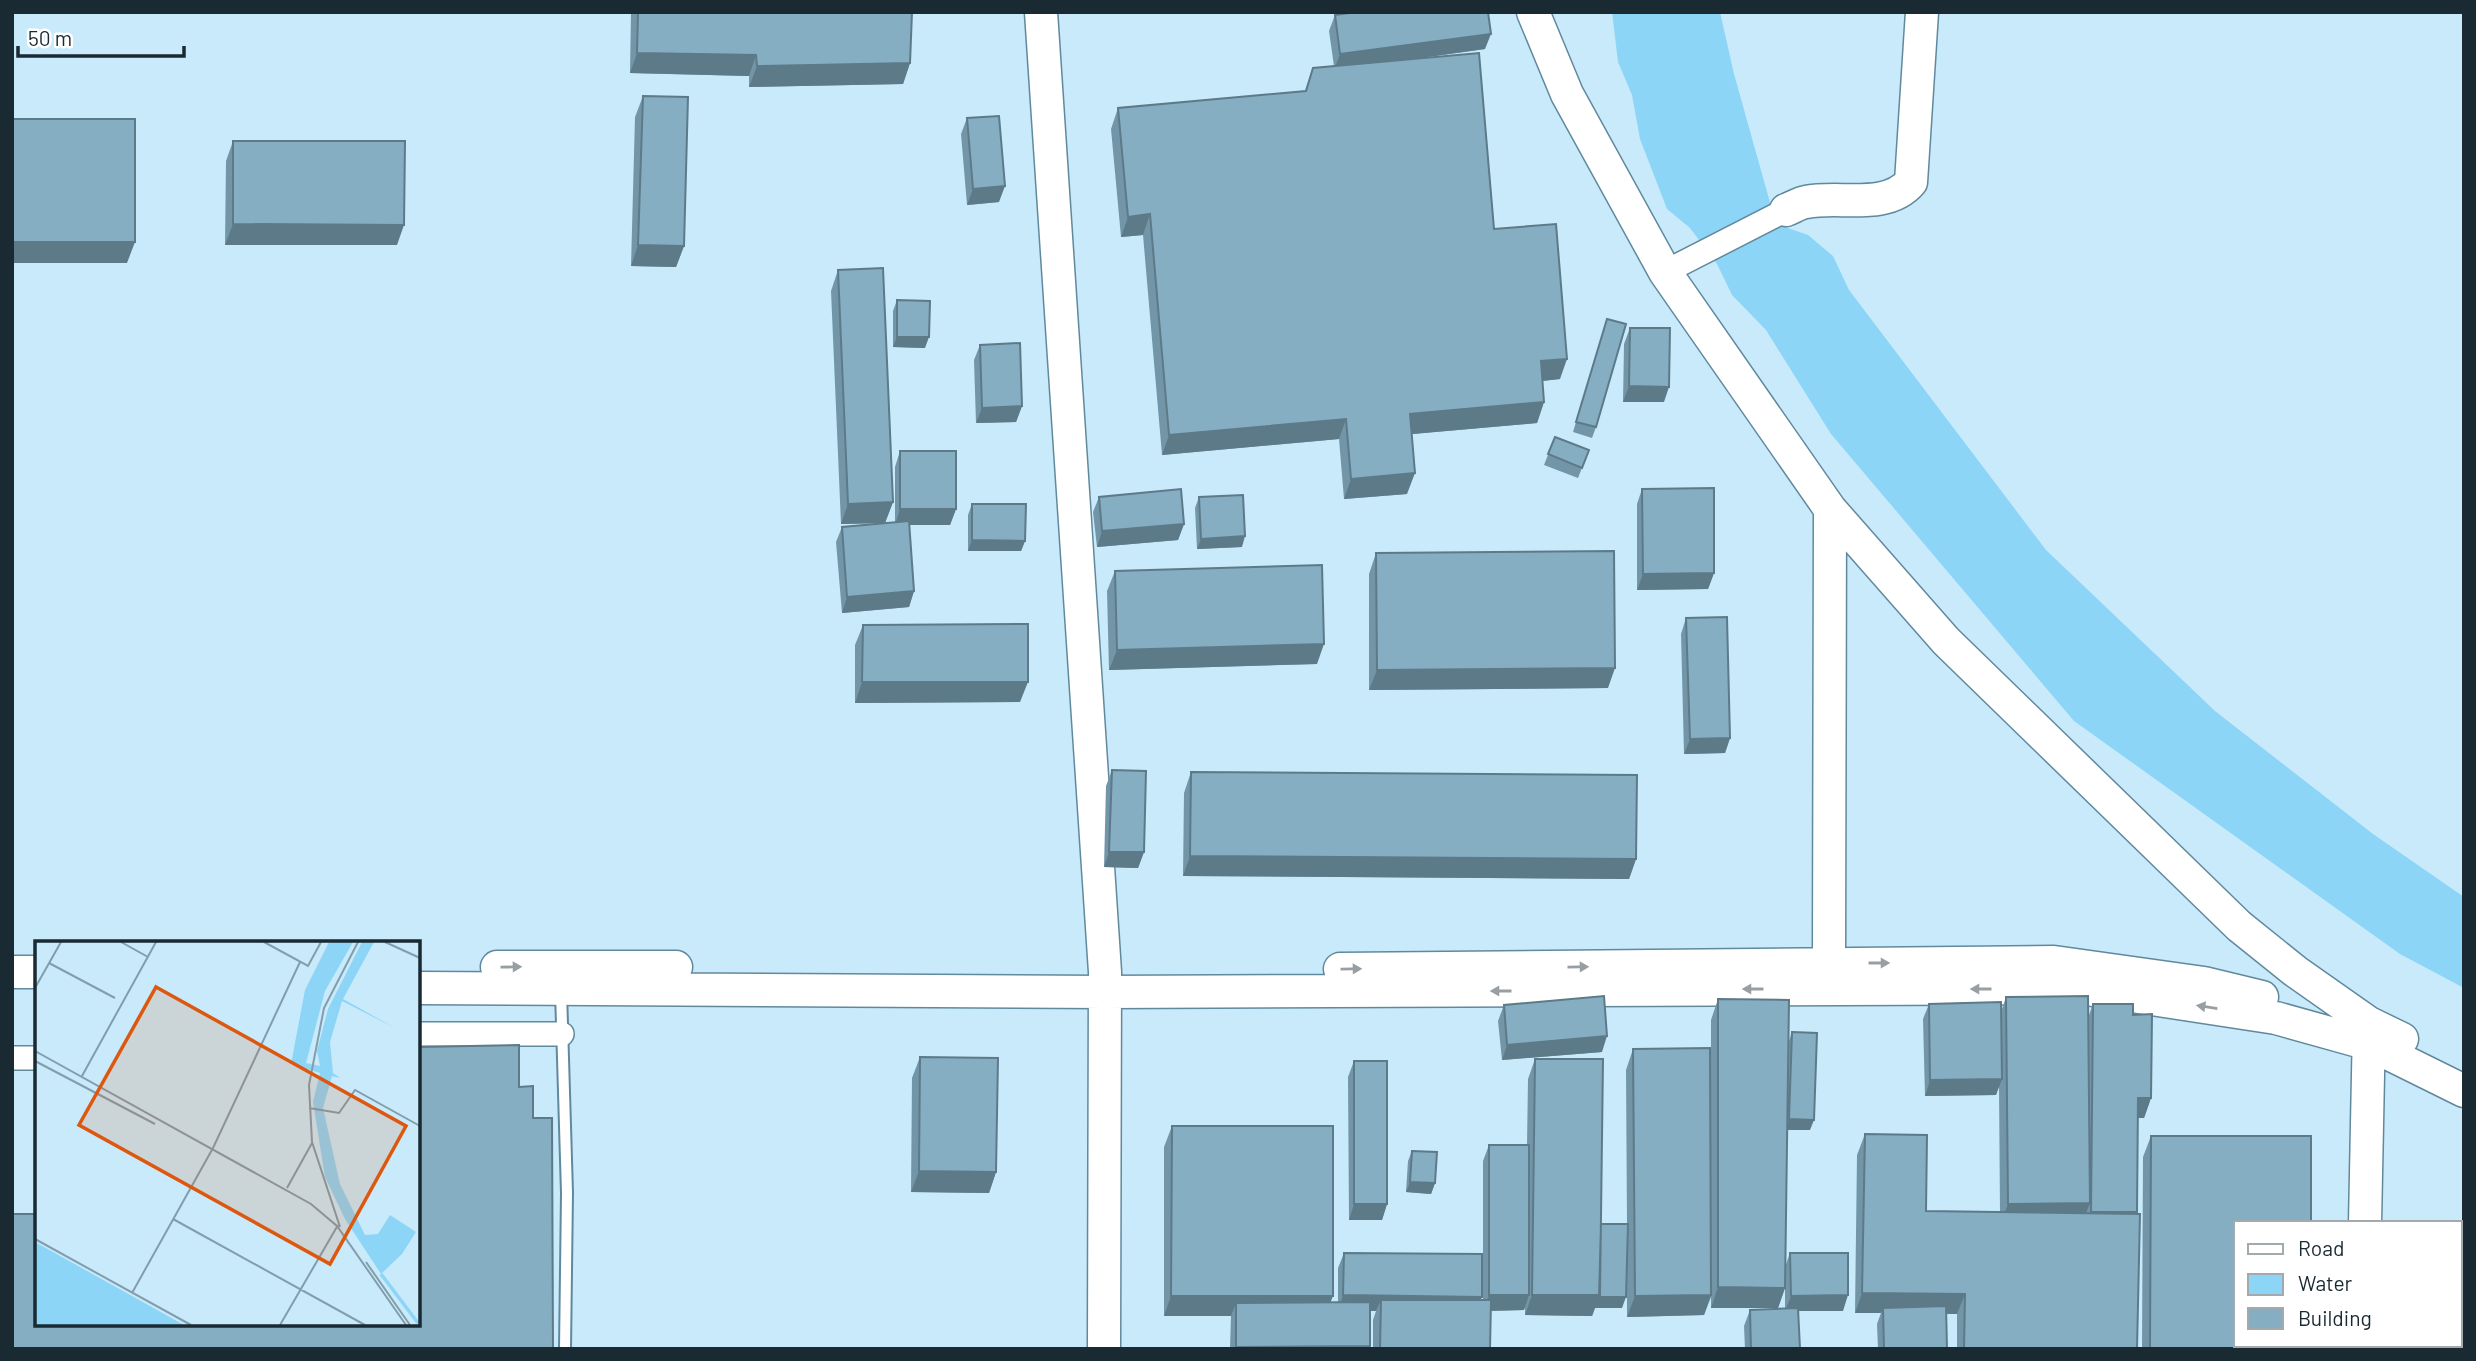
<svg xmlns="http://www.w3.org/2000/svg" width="2476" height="1361" font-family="Barlow,sans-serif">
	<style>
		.water { fill: #8dd5f7 }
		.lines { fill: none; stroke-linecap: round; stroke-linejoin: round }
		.lane-casing { stroke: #61899d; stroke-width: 14 }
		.street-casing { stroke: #61899d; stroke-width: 26 }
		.secondary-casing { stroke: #61899d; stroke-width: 35 }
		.lane { stroke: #fff; stroke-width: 10 }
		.street { stroke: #fff; stroke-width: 23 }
		.secondary { stroke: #fff; stroke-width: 32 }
		.wall { fill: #7296a8 }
		.shaded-wall { fill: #5d7a88 }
		.building { fill: #85aec3; stroke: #5d7a88; stroke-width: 2 }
		.oneway { fill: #989fa3 }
		.inset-river { fill: none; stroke: #8dd5f7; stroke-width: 3.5 }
		.inset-road { fill: none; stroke: #829dab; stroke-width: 2 }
		.view { fill: #de570e; fill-opacity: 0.15; stroke: #de570e; stroke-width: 3.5 }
		.inset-edge { fill: none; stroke: #1a2a33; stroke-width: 3.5 }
	</style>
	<rect width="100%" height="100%" fill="#c8eafb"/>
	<path class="water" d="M1612,12H1720L1734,74L1771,206L1785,227L1808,235L1833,256L1849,290L2046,550L2215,711L2373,834L2464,897V988L2400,954L2074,721L1831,434L1766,330L1732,295L1717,264L1690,228L1667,209L1640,139L1632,95L1618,62Z"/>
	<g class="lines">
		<defs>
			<path id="lane" d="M561,991L567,1193L565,1349"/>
			<path id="street" d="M1665,272L1786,210
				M418,1034H562
				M12,1058H37"/>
			<path id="secondary" d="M1041,12L1105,972L1104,1349
				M1533,12L1567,94L1665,272L1830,509L1946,641L2239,926L2295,971L2369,1023L2402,1039
				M1786,210C1792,208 1799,203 1806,202C1840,195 1886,211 1911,182L1922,12
				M1829,964L1830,509
				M497,967H676
				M1340,969L2054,962L2204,983L2262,997
				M12,972H37
				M418,988L1105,992L2080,988L2276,1018L2369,1044L2464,1091
				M2365,1223L2369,1025
				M2363,1349V1345"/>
		</defs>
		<use href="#lane" class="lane-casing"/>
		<use href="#street" class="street-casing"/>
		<use href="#secondary" class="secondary-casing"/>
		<use href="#lane" class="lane"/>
		<use href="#street" class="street"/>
		<use href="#secondary" class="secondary"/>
	</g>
	<path class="wall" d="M631,12H912L910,63L903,84L749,87V76L630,73Z
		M1335,15L1485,49L1414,59L1494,229L1560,379L1542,381L1544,402L1537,423L1411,434L1407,494L1344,499L1339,439L1162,455L1143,235L1121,237L1111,129L1118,108L1305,91L1313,68L1334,66L1329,31Z
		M643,96L684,246L676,267L631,266L635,117Z
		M967,118L999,202L967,205L961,134Z
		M233,141L397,245H225L226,161Z
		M838,270L893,502L885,523L841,524L831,291Z
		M897,300L925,348L893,347V311Z
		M1607,319L1596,427L1592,438L1573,432Z
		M1630,328L1664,402H1623L1624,344Z
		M980,345L1022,406L1016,422L976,423L974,360Z
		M1555,437L1589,450L1578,478L1544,465Z
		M900,451L956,509L950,525H909L914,591L909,607L842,613L836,542L842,527L895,522V467Z
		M1642,489L1714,573L1708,589L1637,590V504Z
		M1099,497L1184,524L1178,540L1097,547L1093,512Z
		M1199,497L1242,547L1197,549L1195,508Z
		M972,504L1025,541L1021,551H968V515Z
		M1376,553L1608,688L1369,690V574Z
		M1115,571L1317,664L1109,670L1107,591Z
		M1686,618L1730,738L1725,753L1684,754L1681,634Z
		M863,625L1020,702L855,703V645Z
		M1112,770L1144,852L1138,868L1104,867L1106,786Z
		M1191,772L1636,859L1629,879L1183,876L1184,793Z
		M2006,997L2088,1018L2093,1004L2133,1015L2151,1098L2144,1118H2138L2137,1214V1349H1957V1314H1946L1947,1349H1878L1877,1324L1881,1313H1855L1857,1155L1865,1134L1926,1211L2000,1212L1999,1085L1996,1095L1925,1096L1923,1019L1929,1004L2001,1012Z
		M1718,999L1789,1041L1792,1032L1810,1130H1787L1785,1267L1790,1253L1843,1311H1798L1800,1349H1745L1744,1326L1750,1310L1785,1309V1288L1778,1308H1711V1297L1704,1315L1627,1317V1257L1622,1308H1595L1592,1316L1525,1315V1307L1524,1310L1491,1311L1490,1349H1373V1320L1376,1311H1370L1369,1349H1230L1231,1316H1164V1147L1172,1126L1331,1302H1338V1268L1344,1253L1482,1297L1480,1300H1483V1161L1489,1145H1527L1528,1079L1535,1059L1601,1224H1627L1626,1070L1633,1049L1711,1214V1020Z
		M1504,1005L1602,1052L1502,1060L1498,1021Z
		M920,1057L996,1172L989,1193L911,1192L912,1078Z
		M1354,1061L1387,1204L1382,1220H1349L1348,1077Z
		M2151,1136L2310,1349H2142L2143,1157Z
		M1412,1151L1435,1183L1431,1194L1406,1192L1408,1161Z"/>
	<path class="shaded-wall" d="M1491,34L1485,49L1334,70L1340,54Z
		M637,53L756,55L749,76L630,73Z
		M910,63L903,84L749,87L757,66Z
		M1005,186L999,202L967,205L973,189Z
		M1150,214L1143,235L1121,237L1128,217Z
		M233,224L404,225L397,245H225Z
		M12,242H135L127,263H12Z
		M638,245L684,246L676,267L631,266Z
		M897,337H929L925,348L893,347Z
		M1567,359L1560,379L1533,382L1541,361Z
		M1629,386L1669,387L1664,402H1623Z
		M1544,402L1537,423L1402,435L1410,414Z
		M1022,406L1016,422L976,423L982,408Z
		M1346,419L1339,439L1162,455L1169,435Z
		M1415,473L1407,494L1344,499L1351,479Z
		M893,502L885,523L841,524L848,504Z
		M900,509H956L950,525H895Z
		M1184,524L1178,540L1097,547L1102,531Z
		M1245,536L1242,547L1197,549L1201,539Z
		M972,540L1025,541L1021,551H968Z
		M1714,573L1708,589L1637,590L1643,574Z
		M914,591L909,607L842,613L847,597Z
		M1324,644L1317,664L1109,670L1117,650Z
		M1615,668L1608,688L1369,690L1377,670Z
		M862,682H1028L1020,702L855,703Z
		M1730,738L1725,753L1684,754L1690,739Z
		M1109,852H1144L1138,868L1104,867Z
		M1190,856L1636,859L1629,879L1183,876Z
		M1607,1036L1602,1052L1502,1060L1507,1045Z
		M2002,1079L1996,1095L1925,1096L1930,1080Z
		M2138,1098H2151L2144,1118H2131Z
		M1789,1119L1814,1120L1810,1130H1785Z
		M919,1171L996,1172L989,1193L911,1192Z
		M1410,1182L1435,1183L1431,1194L1406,1192Z
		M2090,1203L2082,1223L2000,1224L2008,1204Z
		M1354,1204H1387L1382,1220H1349Z
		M2091,1212H2137L2130,1232H2084Z
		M1718,1287L1785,1288L1778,1308H1711Z
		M1862,1293L1965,1294L1957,1314L1883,1313V1308L1881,1313H1855Z
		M1343,1295L1482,1297L1476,1312L1381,1300L1376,1311H1338Z
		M1489,1295H1529L1524,1310L1483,1311Z
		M1532,1295H1600L1626,1297L1622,1308H1595L1592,1316L1525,1315Z
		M1711,1295L1704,1315L1627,1317L1635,1296Z
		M1848,1295L1843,1311H1785L1791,1296Z
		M1171,1296H1333L1325,1316L1236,1303L1231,1316H1164Z
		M1370,1346L1369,1349H1235L1236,1347Z"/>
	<path class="building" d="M638,12H912L910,63L757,66L756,55L637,53Z
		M1357,12H1488L1491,34L1340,54L1335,15Z
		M1479,53L1494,229L1556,224L1567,359L1541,361L1544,402L1410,414L1415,473L1351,479L1346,419L1169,435L1150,214L1128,217L1118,108L1306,91L1313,68Z
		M643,96L688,97L684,246L638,245Z
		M999,116L1005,186L973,189L967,118Z
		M12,119H135V242H12Z
		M233,141H405L404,225L233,224Z
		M883,268L893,502L848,504L838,270Z
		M897,300L930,301L929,337H897Z
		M1607,319L1626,324L1596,427L1576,422Z
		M1630,328H1670L1669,387L1629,386Z
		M1020,343L1022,406L982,408L980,345Z
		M1555,437L1589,450L1582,468L1548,454Z
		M900,451H956V509H900Z
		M1714,488V573L1643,574L1642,489Z
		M1181,489L1184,524L1102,531L1099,497Z
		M1243,495L1245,536L1201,539L1199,497Z
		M972,504H1026L1025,541L972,540Z
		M909,521L914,591L847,597L842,527Z
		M1614,551L1615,668L1377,670L1376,553Z
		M1322,565L1324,644L1117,650L1115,571Z
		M1727,617L1730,738L1690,739L1686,618Z
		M1028,624V682H862L863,625Z
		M1112,770L1146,771L1144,852H1109Z
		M1191,772L1637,775L1636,859L1190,856Z
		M1604,996L1607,1036L1507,1045L1504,1005Z
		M2088,996L2090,1203L2008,1204L2006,997Z
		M1718,999L1789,1000L1785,1288L1718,1287Z
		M2001,1002L2002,1079L1930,1080L1929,1004Z
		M2093,1004H2133V1015L2152,1014L2151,1098H2138L2137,1212H2091Z
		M1792,1032L1817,1033L1814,1120L1789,1119Z
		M519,1045V1087L533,1086V1118H552L553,1349H12V1214H37V1324H418V1047Z
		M1710,1048L1711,1295L1635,1296L1633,1049Z
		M920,1057L998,1058L996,1172L919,1171Z
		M1535,1059H1603L1600,1295H1532Z
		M1354,1061H1387V1204H1354Z
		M1172,1126H1333V1296H1171Z
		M1865,1134L1927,1135L1926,1211L2140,1214L2137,1349H1964L1965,1294L1862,1293Z
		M2151,1136H2311V1223H2236V1345H2310V1349H2150Z
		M1489,1145H1529V1295H1489Z
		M1412,1151L1437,1152L1435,1183L1410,1182Z
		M1601,1224H1628L1626,1297H1599Z
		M1344,1253L1482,1254V1297L1343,1295Z
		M1790,1253H1848V1295L1791,1296Z
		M1381,1300H1491L1490,1349H1380Z
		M1370,1302V1346L1236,1347V1303Z
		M1946,1306L1947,1349H1884L1883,1308Z
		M1798,1308L1800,1349H1751L1750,1310Z"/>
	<defs><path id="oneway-solid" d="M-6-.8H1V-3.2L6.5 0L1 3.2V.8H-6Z" transform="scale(1.75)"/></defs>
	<g class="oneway">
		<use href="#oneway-solid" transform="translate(1879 963)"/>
		<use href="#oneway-solid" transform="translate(511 967) rotate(-1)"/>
		<use href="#oneway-solid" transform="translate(1578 967) rotate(-1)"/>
		<use href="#oneway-solid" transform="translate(1351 969) rotate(-1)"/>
		<use href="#oneway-solid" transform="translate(1753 989) rotate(180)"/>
		<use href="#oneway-solid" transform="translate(1981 989) rotate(180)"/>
		<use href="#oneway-solid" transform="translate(1501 991) rotate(180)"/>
		<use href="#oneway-solid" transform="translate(2207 1007) rotate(-171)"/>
	</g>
	<g transform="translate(35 941)">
		<rect width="385" height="385" fill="#c8eafb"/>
		<path d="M294,1H318L290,50L271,122L285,125L282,110L293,68L327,1H339L308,58L360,87L307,60L295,101L298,132L305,137L297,135L288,167L305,243L330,294L343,293L355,274L381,291L367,313L346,333L310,278L290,236L278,161L285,132L256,123L270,49ZM0,301L63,336L149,384H0Z" fill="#8dd5f7"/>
		<path class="inset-river" d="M346,333L383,382"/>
		<path class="inset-road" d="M86,1L113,16M229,1L273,25L286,1M350,1L385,17M14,22L80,57M0,47L26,1M0,110L276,263L302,285L371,384M0,120L120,183M47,135L121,1M274,167L304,172L320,149L385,185M252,247L277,202M138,278L330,384M305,286L277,201L274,144L289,67L323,1M0,298L156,384M331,321L375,384M97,352L178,207L265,21M245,384L303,284"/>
		<path class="view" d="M121,46L371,185L295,323L44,184Z"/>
		<rect width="385" height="385" class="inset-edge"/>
	</g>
	<rect width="2476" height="1361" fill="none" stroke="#1a2a33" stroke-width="28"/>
	<rect x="2234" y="1221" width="228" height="126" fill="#ffffff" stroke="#a3aaad" stroke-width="2"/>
	<rect x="2248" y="1244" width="35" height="10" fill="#ffffff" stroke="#a3aaad" stroke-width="2"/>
	<text x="2298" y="1256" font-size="21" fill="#1a2a33">Road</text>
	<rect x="2248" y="1274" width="35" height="21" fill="#8dd5f7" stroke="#a3aaad" stroke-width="2"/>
	<text x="2298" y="1291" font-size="21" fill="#1a2a33">Water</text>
	<rect x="2248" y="1308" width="35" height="21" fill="#85aec3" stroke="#a3aaad" stroke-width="2"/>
	<text x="2298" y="1326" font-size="21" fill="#1a2a33">Building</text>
	<path d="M18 46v10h166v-10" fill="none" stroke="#1a2a33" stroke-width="3.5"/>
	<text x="28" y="46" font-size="21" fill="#1a2a33" stroke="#ffffff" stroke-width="5" paint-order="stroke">50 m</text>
</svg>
